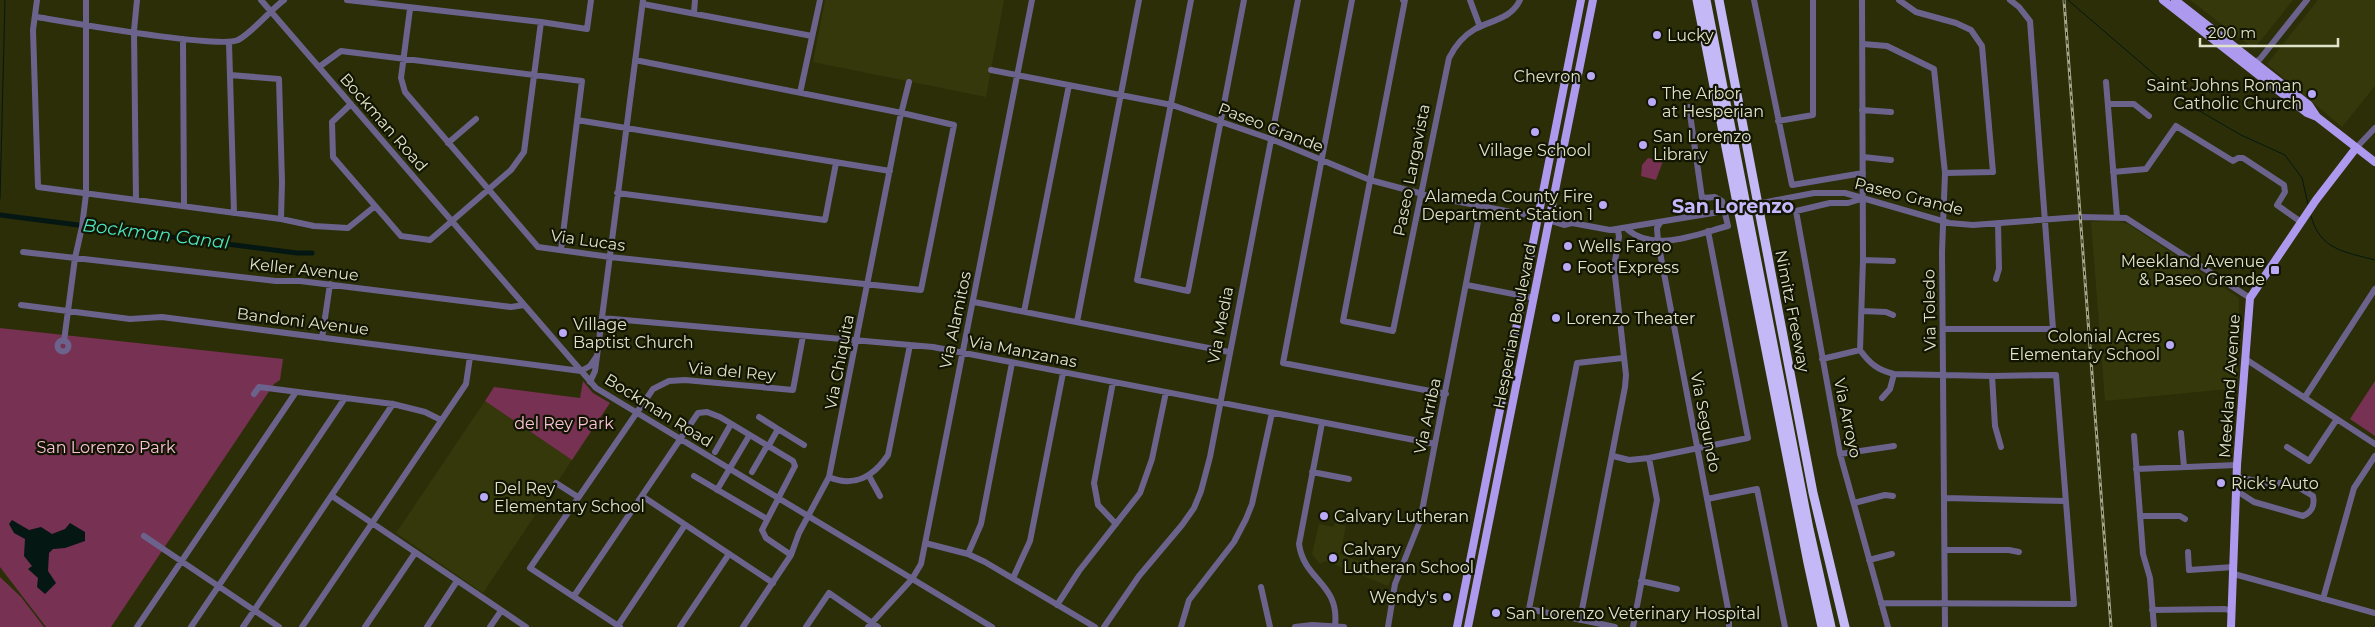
<svg xmlns="http://www.w3.org/2000/svg" width="2375" height="627" font-family="Montserrat,sans-serif">
	<style>
		.built { fill: #35380b }
		.green { fill: #773152 }
		.water { fill: #041712 }
		.lines { fill: none; stroke-linecap: round; stroke-linejoin: round }
		.stream { stroke: #041712; stroke-width: 1 }
		.canal { stroke: #041712; stroke-width: 5 }
		.minor { stroke: #6c638d; stroke-width: 6 }
		.major { stroke: #ad9aef; stroke-width: 8 }
		.highway { stroke: #c4b8f6; stroke-width: 9 }
		.rail-casing { stroke: #a3a688; stroke-width: 3 }
		.rail { stroke: #131503; stroke-width: 1; stroke-dasharray: 4; stroke-linecap: butt }
		.minor-bridge { stroke: #6c638d; stroke-width: 6 }
		.poi-dot { fill: #baaaf6; stroke: #131503; stroke-width: 2 }
		.labels { text-anchor: middle; stroke-width: 4.5; stroke-linejoin: round; paint-order: stroke }
		.poi-label { font-size: 16px; fill: #e0e3c9; stroke: #131503; text-anchor: start }
		.street-label { font-size: 16px; fill: #e0e3c9; stroke: #131503 }
		.park-label { font-size: 16px; fill: #fac2d8; stroke: #131503 }
		.water-label { font-size: 18px; font-style: italic; fill: #4ae5c0; stroke: #131503 }
		.quarter-label { font-size: 19px; font-weight: bold; fill: #c6b8ff; stroke: #131503 }
	</style>
	<rect width="100%" height="100%" fill="#2b2e07"/>
	<path class="built" d="M825,0H1004L986,97L813,62Z
		M2190,0H2293L2254,49Z
		M2318,0H2375V86L2342,127L2267,64Z
		M2116,220L2130,225L2239,298L2238,388L2105,401L2091,222Z
		M485,401L572,460L483,593L396,533Z
		M1335,523L1346,526L1340,554L1393,574L1388,586L1326,561L1320,564L1312,554L1319,524L1333,527Z"/>
	<path class="green" d="M1648,158L1663,161L1656,180L1641,176L1642,165Z
		M0,328L283,359L280,380L274,384L111,627H46L0,567Z
		M583,381L593,393L610,403L572,460L485,401L494,387L580,398Z
		M2375,381V436L2350,419Z
		M0,577L21,597L44,627H0Z"/>
	<path class="water" d="M12,520L29,530L41,527L52,534L65,529L70,523L85,532V541L65,548L53,549L49,553L48,571L56,583L45,594L37,587L38,578L28,569L32,566L24,556L25,539L14,533L9,524Z"/>
	<g class="lines">
		<path class="stream" d="M2068,0L2191,106L2241,135L2285,155L2302,178L2308,204
			M0,199L5,0
			M2311,216C2320,250 2345,252 2375,260"/>
		<path class="canal" d="M0,215L297,253H312"/>
		<path class="minor" d="M37,0L33,30L38,187L281,219L314,226L348,228L374,207
			M261,0L596,388L992,627
			M347,0L541,22L587,29L591,0
			M1191,0L1137,280L1188,291L1244,0
			M1352,0L1283,363L1446,394
			M1403,0H1405L1343,321L1393,331L1449,58C1455,46 1463,36 1475,29C1492,20 1511,19 1520,0
			M1470,0L1480,27
			M1754,0L1792,185L1863,173
			M1899,0L1916,12L1956,23L1971,30L1982,46L1993,172L1945,173
			M643,4L812,36
			M410,9L401,78L405,92L538,247L610,257L921,290L954,125L902,113L635,60
			M694,13L695,0
			M37,17C67,22 219,49 238,40C253,32 269,11 284,0
			M183,39L184,206
			M229,42L234,213
			M1863,44L1887,46L1934,69L1945,173L1942,252L1945,627
			M2251,65L2260,59L2307,0
			M319,67L341,51L582,81L561,250
			M991,70L1172,105L1271,139L1370,180L1434,197L1538,217L1564,225L1572,223L1610,230L1713,213
			M230,75L279,79L282,182L281,219
			M2106,82L2117,217
			M800,93L820,0
			M351,104L332,122L333,157L401,236L430,240L511,170L524,152L541,22
			M2108,104H2134L2149,116
			M1862,110L1891,112
			M577,120L890,171
			M1778,121L1813,115V0
			M448,143L476,119
			M2356,148L2375,128
			M1863,157L1891,160
			M2113,172L2146,169L2176,126L2233,161L2238,158H2243L2284,185L2285,192L2277,205L2301,222
			M617,193L825,220L836,163
			M1861,199L1848,203H1830L1796,211L1840,454L1888,627
			M136,200L134,31L137,0
			M1777,200L1814,193H1845L1949,223L1973,225L2080,217L2126,218L2250,298
			M1547,216L1566,219L1572,223
			M1660,223L1657,228L1658,242L1729,614V627
			M1627,229C1654,253 1697,234 1728,226L1722,201L1715,197L1702,198L1689,107
			M23,252L276,281H300L511,307L524,305
			M1863,260L1893,261
			M1996,279L1999,269L1998,223
			M1467,285L1534,298
			M974,302L1229,352
			M21,305L130,319L162,317L581,371L590,366L597,356
			M1862,311L1886,312L1893,315
			M1024,312L1069,85
			M602,318L933,347L1435,444
			M1077,322L1139,0
			M1944,329H2053L2030,21L2019,7L2010,0
			M322,338L330,284
			M57.5 346a5.5 5.5 0 1 1 11 0a5.5 5.5 0 1 1-11 0Z
			M64,341L75,258L82,227L86,194V0
			M1860,350L1863,260L1862,0
			M1822,359L1860,350C1870,364 1878,370 1894,374L1992,376L2056,375L2074,604L1881,603
			M2247,360L2375,444
			M1992,376L1995,426L2001,447
			M590,382L595,371L597,356L643,0
			M1113,382L1094,483L1098,505L1116,524
			M254,394L259,387L393,404L425,412L441,420
			M2305,397L2375,289
			M1882,398L1890,389L1894,374
			M759,417L778,429
			M1322,423L1299,544C1304,581 1340,583 1335,626
			M2181,433L2184,467
			M2134,436L2143,554L2150,578L2154,627
			M768,447L778,429L804,445
			M2287,447L2309,461L2337,419
			M715,452L731,424
			M1840,454L1894,446
			M1613,456L1629,460L1649,458L1748,438L1708,231
			M2136,469L2237,465
			M752,472L767,446
			M1312,472L1349,479
			M694,476L767,519
			M869,476L880,496
			M829,477C854,488 874,476 888,455L910,345
			M556,483L578,497
			M717,490L749,436
			M2237,491L2254,502L2303,516C2312,512 2315,506 2313,496L2289,482L2271,484L2237,477
			M332,496L526,627
			M642,496L773,583
			M1945,498L2065,501
			M1707,499L1757,489L1785,627
			M1854,503L1885,495L1893,496
			M2140,516H2180L2185,519
			M144,536L279,627
			M925,543L968,554L985,562L1095,627
			M1945,550H2009L2019,552
			M2188,552L2189,570L2234,567
			M968,554L981,524L1012,363
			M1869,560L1892,554
			M2234,574L2375,613
			M1013,578L1030,541L1063,373
			M1641,581L1677,589
			M1261,587L1270,627
			M574,596L698,413L707,412L720,417L793,461L795,466L762,530L766,538L791,555
			M2323,599L2354,488L2375,456
			M1057,605L1079,571L1140,493L1152,459L1166,392
			M2152,610L2225,609L2231,611
			M1580,620L1625,387L1626,375L1614,267L1619,237L1618,230
			M137,627L296,392
			M191,627L345,398
			M243,627L393,404
			M302,627L466,384L470,357
			M365,627L415,553
			M427,627L457,581
			M490,627L501,611
			M617,627L685,525
			M620,627L530,568L653,389L669,381L685,380L793,390L803,336
			M680,627L729,554
			M743,627L791,555L799,533L829,477L900,118L909,82
			M806,627L829,593L878,627
			M868,627L912,579L921,564L1032,0
			M1104,627L1139,576L1182,525L1194,508L1201,491L1210,457L1298,0
			M1181,627L1189,600L1234,542L1246,519L1252,504L1272,413
			M1295,627L1312,625L1344,627
			M1388,627L1395,584L1420,521L1481,206
			M1615,627L1529,609L1577,363L1623,358
			M1633,627L1657,500L1649,458"/>
		<path class="major" d="M2163,0L2307,113L2317,117L2375,162
			M2175,0L2309,105L2317,117
			M1457,627L1581,0
			M1468,627L1593,0
			M2231,627L2237,465L2250,298L2316,200L2356,148"/>
		<path class="highway" d="M1697,0L1808,563L1822,627
			M1706,0L1809,529L1831,627
			M1719,0L1813,493L1845,627"/>
		<defs>
			<path id="rail" d="M2064,0L2111,627"/>
		</defs>
		<use href="#rail" class="rail-casing"/>
		<use href="#rail" class="rail"/>
		<path class="minor-bridge" d="M1713,213L1777,200"/>
	</g>
	<g class="poi-dot">
		<circle cx="1657" cy="35" r="5"/>
		<circle cx="1591" cy="76" r="5"/>
		<circle cx="2312" cy="94" r="5"/>
		<circle cx="1652" cy="102" r="5"/>
		<circle cx="1535" cy="132" r="5"/>
		<circle cx="1643" cy="145" r="5"/>
		<circle cx="1603" cy="205" r="5"/>
		<circle cx="1568" cy="246" r="5"/>
		<circle cx="1567" cy="267" r="5"/>
		<rect x="2270" y="265" width="10" height="10" rx="2.5"/>
		<circle cx="1556" cy="318" r="5"/>
		<circle cx="563" cy="333" r="5"/>
		<circle cx="2170" cy="345" r="5"/>
		<circle cx="2221" cy="483" r="5"/>
		<circle cx="484" cy="497" r="5"/>
		<circle cx="1324" cy="516" r="5"/>
		<circle cx="1333" cy="558" r="5"/>
		<circle cx="1447" cy="597" r="5"/>
		<circle cx="1496" cy="613" r="5"/>
	</g>
	<g class="labels">
		<g class="poi-label">
			<text x="1667" y="41">Lucky</text>
			<text x="1581" y="82" text-anchor="end">Chevron</text>
			<text x="2302" y="91" text-anchor="end">Saint Johns Roman<tspan x="2302" dy="18">Catholic Church</tspan></text>
			<text x="1662" y="99">The Arbor<tspan x="1662" dy="18">at Hesperian</tspan></text>
			<text x="1653" y="142">San Lorenzo<tspan x="1653" dy="18">Library</tspan></text>
			<text x="1535" y="156" text-anchor="middle">Village School</text>
			<text x="1593" y="202" text-anchor="end">Alameda County Fire<tspan x="1593" dy="18">Department Station 1</tspan></text>
			<text x="1578" y="252">Wells Fargo</text>
			<text x="2265" y="267" text-anchor="end">Meekland Avenue<tspan x="2265" dy="18">&amp; Paseo Grande</tspan></text>
			<text x="1577" y="273">Foot Express</text>
			<text x="1566" y="324">Lorenzo Theater</text>
			<text x="573" y="330">Village<tspan x="573" dy="18">Baptist Church</tspan></text>
			<text x="2160" y="342" text-anchor="end">Colonial Acres<tspan x="2160" dy="18">Elementary School</tspan></text>
			<text x="2231" y="489">Rick's Auto</text>
			<text x="494" y="494">Del Rey<tspan x="494" dy="18">Elementary School</tspan></text>
			<text x="1334" y="522">Calvary Lutheran</text>
			<text x="1343" y="555">Calvary<tspan x="1343" dy="18">Lutheran School</tspan></text>
			<text x="1437" y="603" text-anchor="end">Wendy's</text>
			<text x="1506" y="619">San Lorenzo Veterinary Hospital</text>
		</g>
		<g class="street-label">
			<text transform="translate(384 122) rotate(49)" y="6">Bockman Road</text>
			<text transform="translate(1271 127) rotate(21)" y="6">Paseo Grande</text>
			<text transform="translate(1411 170) rotate(-79)" y="6">Paseo Largavista</text>
			<text transform="translate(1909 196) rotate(14)" y="6">Paseo Grande</text>
			<text transform="translate(588 240) rotate(8)" y="6">Via Lucas</text>
			<text transform="translate(304 269) rotate(6)" y="6">Keller Avenue</text>
			<text transform="translate(1929 310) rotate(-91)" y="6">Via Toledo</text>
			<text transform="translate(1793 311) rotate(79)" y="6">Nimitz Freeway</text>
			<text transform="translate(955 320) rotate(-78)" y="6">Via Alamitos</text>
			<text transform="translate(303 321) rotate(7)" y="6">Bandoni Avenue</text>
			<text transform="translate(1220 325) rotate(-79)" y="6">Via Media</text>
			<text transform="translate(1514 326) rotate(-79)" y="6">Hesperian Boulevard</text>
			<text transform="translate(1023 351) rotate(11)" y="6">Via Manzanas</text>
			<text transform="translate(839 362) rotate(-79)" y="6">Via Chiquita</text>
			<text transform="translate(732 371) rotate(5)" y="6">Via del Rey</text>
			<text transform="translate(2229 386) rotate(-86)" y="6">Meekland Avenue</text>
			<text transform="translate(659 410) rotate(32)" y="6">Bockman Road</text>
			<text transform="translate(1427 416) rotate(-78)" y="6">Via Arriba</text>
			<text transform="translate(1848 418) rotate(78)" y="6">Via Arroyo</text>
			<text transform="translate(1706 422) rotate(79)" y="6">Via Segundo</text>
		</g>
		<g class="park-label">
			<text x="564" y="429">del Rey Park</text>
			<text x="106" y="453">San Lorenzo Park</text>
		</g>
		<g class="water-label">
			<text transform="translate(156 234) rotate(7)" y="6">Bockman Canal</text>
		</g>
		<g class="quarter-label">
			<text x="1733" y="213">San Lorenzo</text>
		</g>
	</g>
	<path d="M2200 38v8h138v-8" fill="none" stroke="#e0e3c9" stroke-width="2.5"/>
	<text x="2208" y="38" font-size="15" fill="#e0e3c9" stroke="#131503" stroke-width="4" paint-order="stroke">200 m</text>
</svg>
